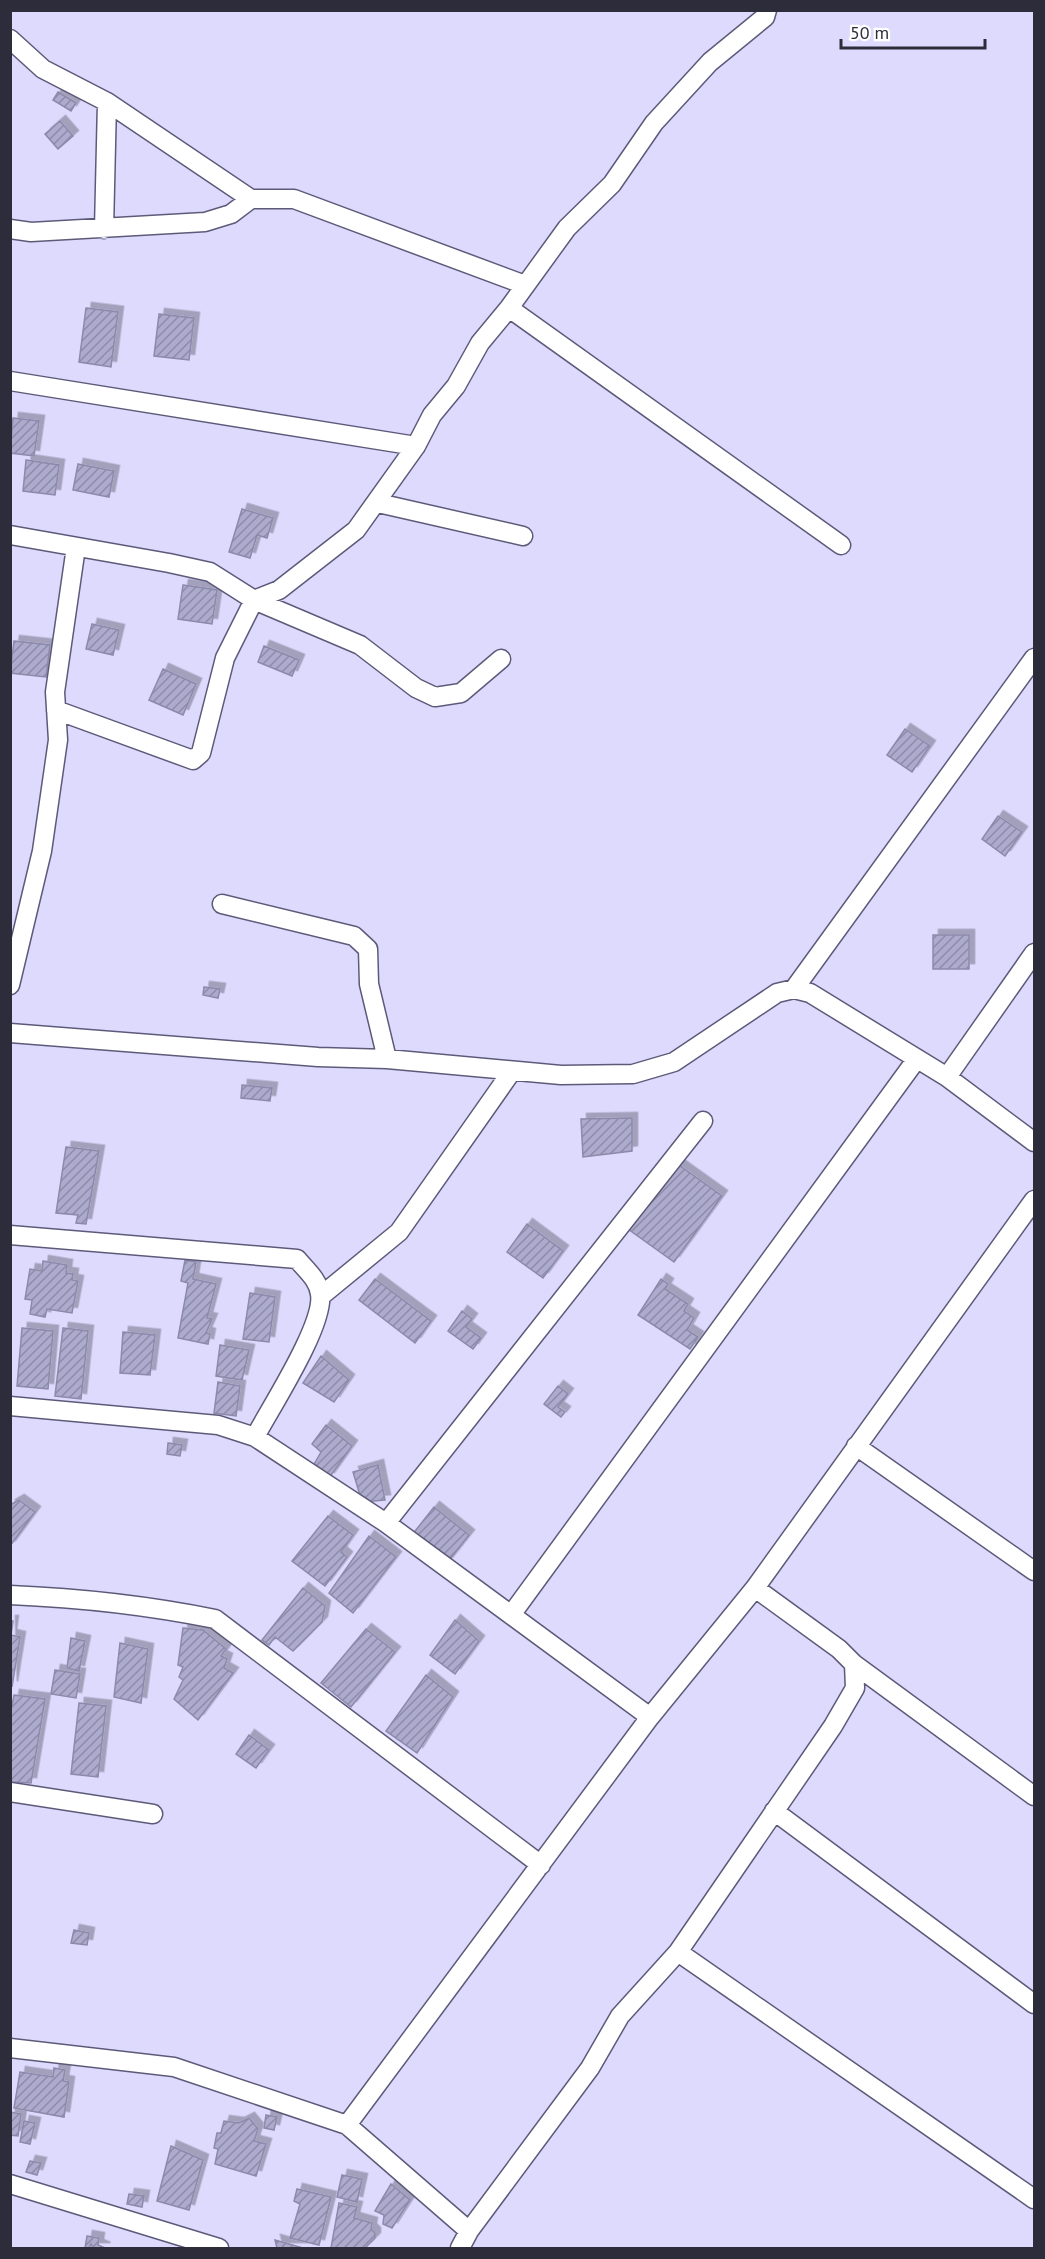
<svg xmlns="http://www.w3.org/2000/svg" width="1045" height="2259" font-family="'PT Sans',sans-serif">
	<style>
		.building { fill: url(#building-hatch); stroke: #8c89ab; stroke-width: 1.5; filter: url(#shadow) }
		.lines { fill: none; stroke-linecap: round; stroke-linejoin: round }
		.street-casing { stroke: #5d5a79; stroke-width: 21 }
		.street { stroke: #fff; stroke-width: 18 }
	</style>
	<defs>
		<pattern id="building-hatch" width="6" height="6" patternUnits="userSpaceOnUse" patternTransform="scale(1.5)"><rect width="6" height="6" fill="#adabcd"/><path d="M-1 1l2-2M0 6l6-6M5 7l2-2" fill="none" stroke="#8d8ba7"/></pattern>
		<filter id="shadow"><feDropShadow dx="5.5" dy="-5.5" stdDeviation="0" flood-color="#0004"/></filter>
	</defs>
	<rect width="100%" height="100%" fill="#dddafe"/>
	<path class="building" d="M58,92L76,103L71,111L53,100Z
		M60,121L73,136L58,149L45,134Z
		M86,308L118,312L111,367L79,362Z
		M159,314L194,318L189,360L154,356Z
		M13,418L39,421L34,456L10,453Z
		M26,460L59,465L55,495L23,491Z
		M78,464L114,471L109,497L73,490Z
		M242,509L273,518L267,538L257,535L250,558L229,552Z
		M183,585L217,590L212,624L178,619Z
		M92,624L119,630L113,655L86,649Z
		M14,641L50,645L46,677L10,673Z
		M264,646L299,660L292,676L258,662Z
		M163,669L196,684L183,715L149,700Z
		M905,729L930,746L912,772L887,755Z
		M998,816L1022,832L1005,856L982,839Z
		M933,935H969V969H933Z
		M204,987L220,989L218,998L203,995Z
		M242,1085L272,1088L270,1101L241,1098Z
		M632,1118V1151L583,1157L581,1119Z
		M66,1147L99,1151L86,1224L76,1223L78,1215L56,1213Z
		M676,1163L722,1196L674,1262L628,1229Z
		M527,1224L563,1251L543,1278L507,1252Z
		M185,1260L196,1262L193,1279L216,1284L207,1318L212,1319L206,1333L210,1334L208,1344L178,1338L188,1283L181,1281Z
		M43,1261L67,1265L66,1273L73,1274L72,1280L78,1281L72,1313L47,1309L45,1317L30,1314L32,1300L25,1299L30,1269L42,1271Z
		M375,1279L431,1321L415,1343L359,1300Z
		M661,1279L668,1284L665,1289L688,1304L684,1311L694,1318L687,1330L698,1337L690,1349L638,1315Z
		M250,1293L275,1297L269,1342L243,1339Z
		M462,1311L472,1319L466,1327L481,1338L473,1349L448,1331Z
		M22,1328L53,1331L48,1389L17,1386Z
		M63,1328L88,1331L81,1399L55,1396Z
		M123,1332L155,1335L150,1375L120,1373Z
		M220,1345L249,1350L242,1380L216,1376Z
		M321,1356L349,1380L334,1402L303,1383Z
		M218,1382L240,1386L236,1416L214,1413Z
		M558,1386L568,1394L558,1407L565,1412L561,1417L544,1404Z
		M326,1425L352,1446L329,1478L313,1466L321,1452L312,1444Z
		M168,1443L182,1445L180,1456L167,1454Z
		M378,1465L385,1500L362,1502L353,1472Z
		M19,1500L35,1512L10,1546V1505Z
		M434,1507L469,1535L447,1563L412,1535Z
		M328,1516L353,1535L341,1552L347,1557L325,1586L292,1561Z
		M369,1536L396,1557L353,1613L329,1593Z
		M303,1588L325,1606L322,1622L293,1651L275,1637L269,1645L262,1640Z
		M455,1620L479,1641L455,1674L430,1655Z
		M10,1621H13L11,1635L20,1637L12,1687Z
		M183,1628L203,1630L226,1649L221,1656L227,1659L224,1668L233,1673L198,1720L174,1699L183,1680L179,1677L183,1667L178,1665Z
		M366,1629L395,1652L351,1707L321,1683Z
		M71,1638L85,1641L79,1671L67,1668Z
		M120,1643L148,1649L141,1703L114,1697Z
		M55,1670L80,1674L76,1698L51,1694Z
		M426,1675L453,1697L417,1753L386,1731Z
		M14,1695L45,1699L31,1783L10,1782V1716Z
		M79,1703L106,1706L98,1777L71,1774Z
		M249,1735L269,1750L256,1768L236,1754Z
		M74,1930L89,1933L87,1945L71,1943Z
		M54,2068L65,2070L63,2081L69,2082L64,2117L14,2108L20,2072L53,2077Z
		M10,2112L21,2114L18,2136L10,2135Z
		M266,2115L277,2117L274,2130L264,2128Z
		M249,2118L258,2129L254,2141L266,2144L256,2176L215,2164L218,2149L214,2148L217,2133H221L224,2121L239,2123Z
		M24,2121L35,2123L30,2144L20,2142Z
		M171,2146L203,2160L189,2210L157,2201Z
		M30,2161L41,2163L37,2175L26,2172Z
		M342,2175L362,2179L357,2202L337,2197Z
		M391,2184L410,2200L392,2228L383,2224L384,2215L375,2211Z
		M297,2189L331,2197L319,2245L290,2238L300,2204L294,2201Z
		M129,2194L144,2196L142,2207L127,2204Z
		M339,2203L357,2207L354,2218L372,2223L371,2229L375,2233V2238L365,2248H331Z
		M87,2236L99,2238L98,2245L105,2248H93L91,2244L89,2248H85Z
		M275,2240L303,2248H277Z"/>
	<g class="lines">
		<defs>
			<path id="street" d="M10,39L43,69L107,102L251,199
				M10,229L31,232L205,222L231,214L251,199H294L525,285
				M104,229L107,102
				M509,308L841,545
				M10,381L416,446
				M378,503L523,536
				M10,535L169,563L210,572L254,600L279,590L356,530L416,446L432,415L456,386L480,343L509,308L567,228L612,184L654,123L710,62L765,17L767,10
				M56,710L193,760L201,753L225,658L254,600L360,645L416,688L435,697L461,693L501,659
				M222,904L354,936L368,949L369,984L387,1059
				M10,985L42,851L58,740L55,692L76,547
				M794,989L1034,658
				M10,1033L318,1057L387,1059L561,1075L633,1074L674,1062L777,993L794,989L810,993L947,1077L1034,1142
				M947,1077L1034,953
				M10,1235L297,1259C306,1270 318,1279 320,1294C325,1324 271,1407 255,1437
				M321,1296L399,1232L512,1071
				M10,1406L218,1425L255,1437L386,1523L650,1717
				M856,1446L1034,1571
				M386,1523L703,1121
				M10,1595C81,1598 146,1605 215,1619L541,1865
				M511,1615L916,1060
				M854,1664L1034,1796
				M10,1792L153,1814
				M774,1811L1034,2004
				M678,1952L1034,2199
				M10,2048L174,2067L347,2125L469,2231L460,2248
				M347,2125L650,1717L755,1588L1034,1200
				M10,2184L219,2248
				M469,2231L590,2068L620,2016L678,1952L833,1726L855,1688L854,1664L839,1649L755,1588"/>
		</defs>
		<use href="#street" class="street-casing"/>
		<use href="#street" class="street"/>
	</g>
	<rect width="1045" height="2259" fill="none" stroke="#2d2c3a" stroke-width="24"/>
	<path d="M841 39v9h144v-9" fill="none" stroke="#2d2c3a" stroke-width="3"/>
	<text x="850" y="39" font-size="18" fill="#2d2c3a" stroke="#ffffff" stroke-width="4.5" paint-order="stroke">50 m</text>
</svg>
